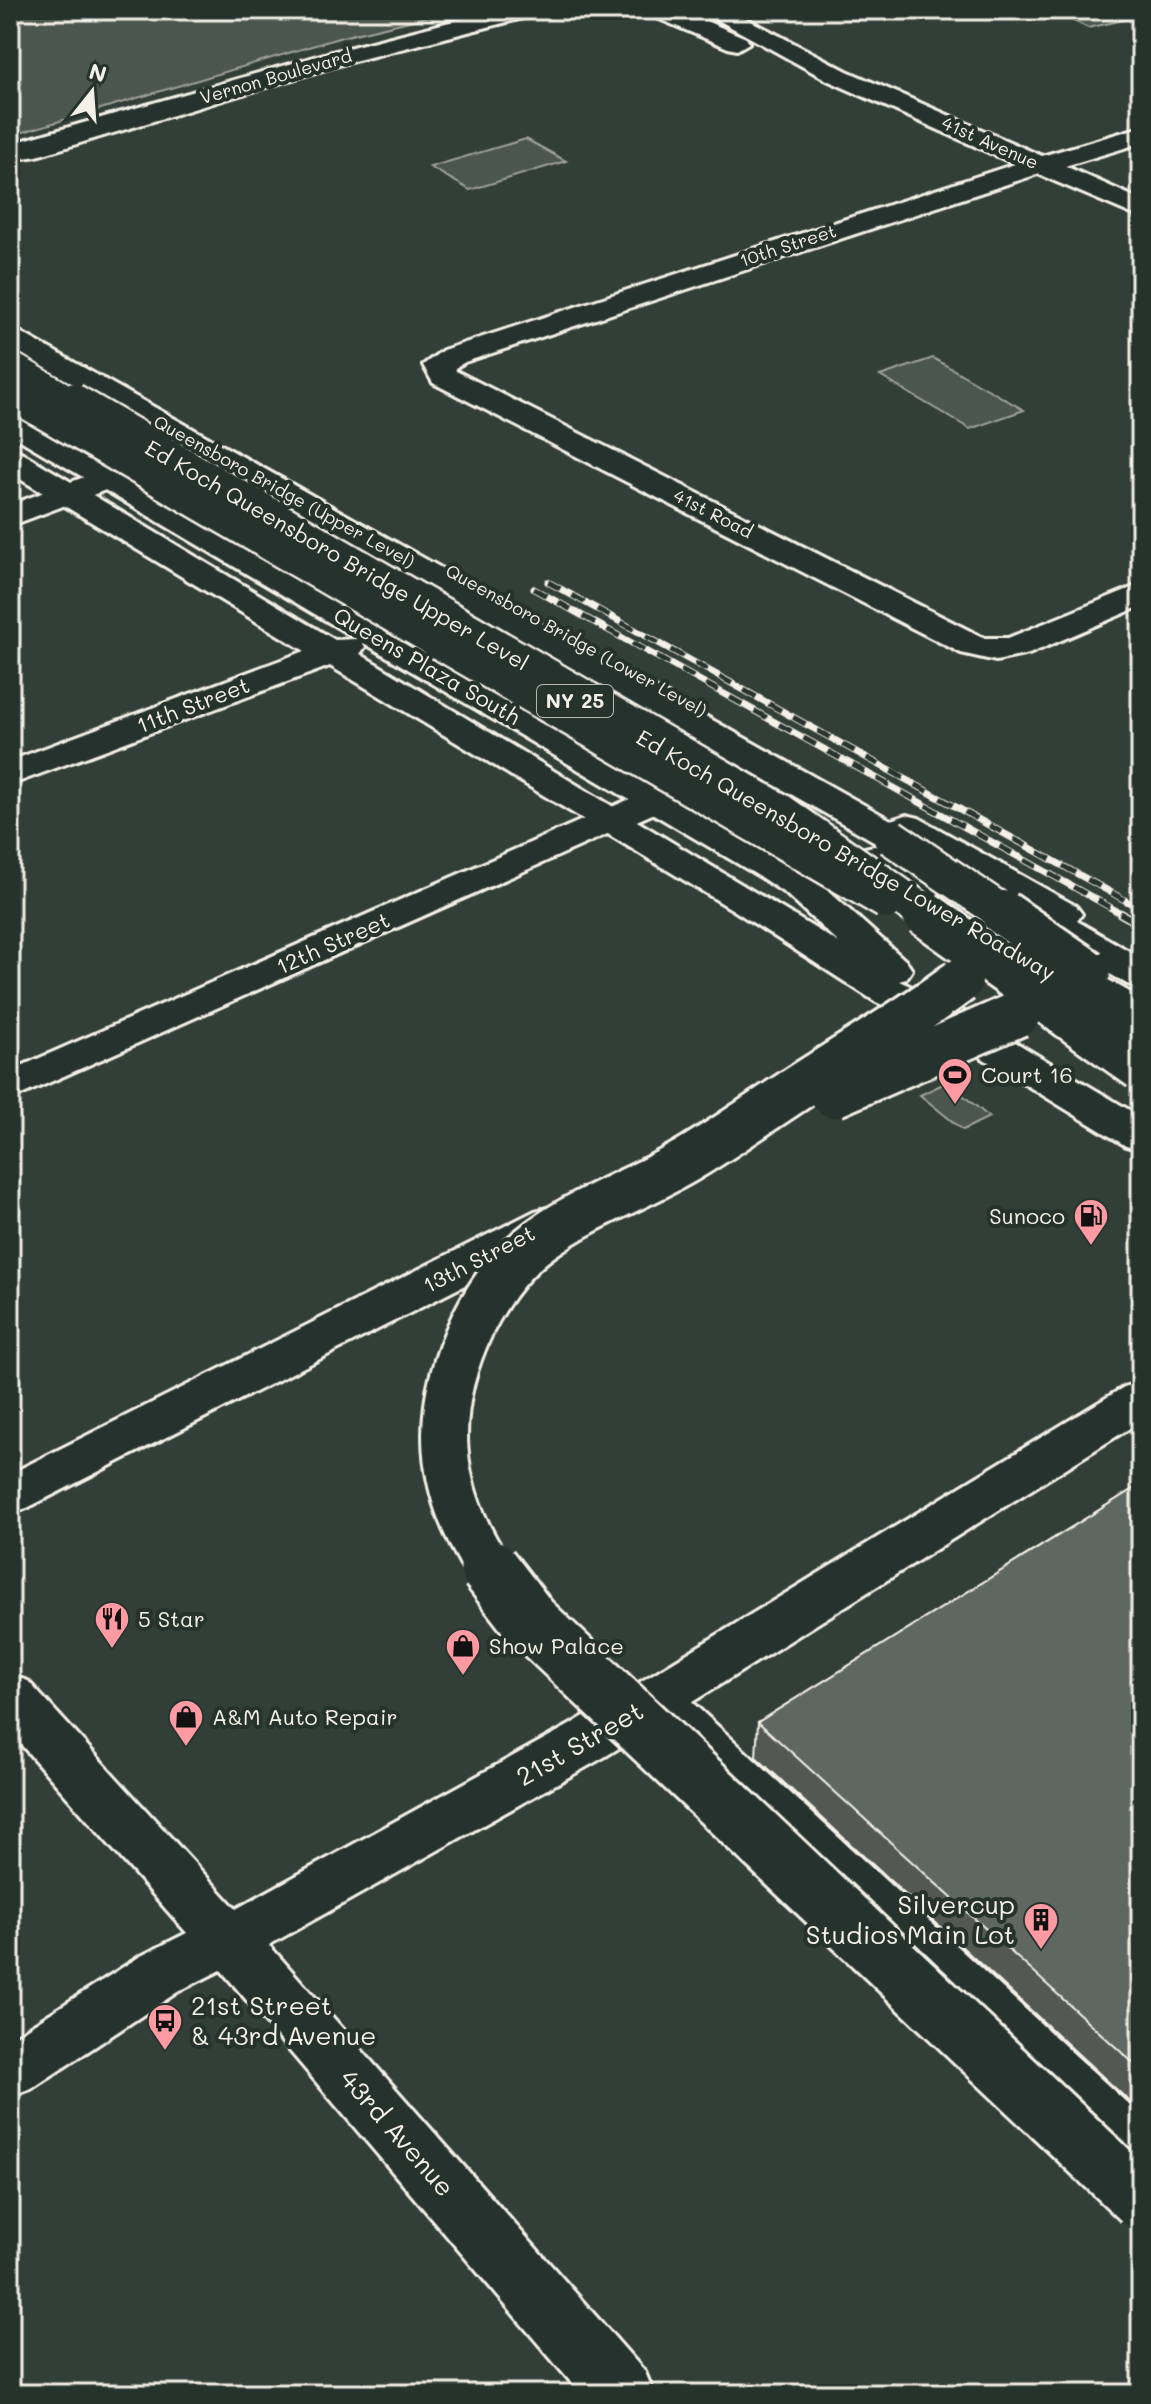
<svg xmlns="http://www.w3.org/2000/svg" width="1151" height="2404" font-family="Mali,sans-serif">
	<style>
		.green { fill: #4c564f; stroke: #a0a49c; stroke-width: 2 }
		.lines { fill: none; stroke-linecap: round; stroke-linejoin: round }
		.minor-casing { stroke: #f4f1e8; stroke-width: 6 }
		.major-casing { stroke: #f4f1e8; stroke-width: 6 }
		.highway-casing { stroke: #f4f1e8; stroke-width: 6 }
		.minor { fill: #26332d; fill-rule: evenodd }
		.major { fill: #26332d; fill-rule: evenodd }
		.highway { fill: #26332d; fill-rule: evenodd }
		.rail-far1-casing { stroke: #f4f1e8; stroke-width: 7 }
		.rail-casing { stroke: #f4f1e8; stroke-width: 9 }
		.rail-far1 { stroke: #26332d; stroke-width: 5; stroke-dasharray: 14; stroke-linecap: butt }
		.rail { stroke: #26332d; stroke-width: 6; stroke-dasharray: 18; stroke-linecap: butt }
		.minor-bridge-far1-casing { stroke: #f4f1e8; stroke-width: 31; stroke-linecap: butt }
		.minor-bridge-casing { stroke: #f4f1e8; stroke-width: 40; stroke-linecap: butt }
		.highway-bridge-far3-casing { stroke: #f4f1e8; stroke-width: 31; stroke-linecap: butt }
		.highway-bridge-far2-casing { stroke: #f4f1e8; stroke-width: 40; stroke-linecap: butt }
		.highway-bridge-far1-casing { stroke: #f4f1e8; stroke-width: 50; stroke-linecap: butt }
		.highway-bridge-casing { stroke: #f4f1e8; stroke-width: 63; stroke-linecap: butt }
		.minor-bridge-far1 { stroke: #26332d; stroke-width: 27 }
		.minor-bridge { stroke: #26332d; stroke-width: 35 }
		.highway-bridge-far3 { stroke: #26332d; stroke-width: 27 }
		.highway-bridge-far2 { stroke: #26332d; stroke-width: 35 }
		.highway-bridge-far1 { stroke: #26332d; stroke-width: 44 }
		.highway-bridge { stroke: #26332d; stroke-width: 57 }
		.wall { fill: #525953; stroke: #f4f1e8; stroke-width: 2 }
		.building { fill: #5f6861; stroke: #f4f1e8; stroke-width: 2 }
		.labels { text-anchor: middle; stroke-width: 8; stroke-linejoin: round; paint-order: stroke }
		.far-street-label { font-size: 18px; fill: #f4f1e8; stroke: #26332d }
		.shield { fill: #26332d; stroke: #b6b8b0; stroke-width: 2 }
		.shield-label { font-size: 20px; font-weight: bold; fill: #f4f1e8 }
		.street-label { font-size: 22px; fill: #f4f1e8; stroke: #26332d }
		.poi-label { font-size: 22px; fill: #f4f1e8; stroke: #26332d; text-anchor: start }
		.near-street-label { font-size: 26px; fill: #f4f1e8; stroke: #26332d }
		.near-poi-label { font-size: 26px; fill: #f4f1e8; stroke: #26332d; text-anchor: end }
	</style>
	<rect width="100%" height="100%" fill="#323e38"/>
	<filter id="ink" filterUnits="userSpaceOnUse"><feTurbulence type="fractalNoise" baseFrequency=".0125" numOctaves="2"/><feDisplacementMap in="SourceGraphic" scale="16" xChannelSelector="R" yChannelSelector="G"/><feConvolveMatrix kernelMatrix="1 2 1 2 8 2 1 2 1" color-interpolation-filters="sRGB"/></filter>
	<g filter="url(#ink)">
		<path class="green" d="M10,10H456L342,37L10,136Z
			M1051,10H1130L1141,16L1088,28Z
			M526,139L566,161L470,190L430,167Z
			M933,358L1024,410L970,429L880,376Z
			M947,1082L989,1117L963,1130L920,1095Z"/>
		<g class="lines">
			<defs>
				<path id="minor" d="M647,10H680L746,38L749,43L737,50L728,48L650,15Z
					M700,10H730L847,71L1042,156L1141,127V143L1065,166L1141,200V218L1038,174L465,362L455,368L456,371L984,638H1008L1141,584V606L1029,654L996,661L961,653L433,383L423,365L443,350L1015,164L829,81Z
					M108,468L119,471L124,478L119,485L10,526V505Z
					M655,788L668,791L674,799L668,807L10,1100V1071Z
					M551,1207L567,1211L573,1222L567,1233L27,1508L10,1513V1474L535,1211Z"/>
				<path id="major" d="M497,10H538L535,15L346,63L37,156L10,160V144L328,53Z
					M10,412L21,414L790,862L814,878L906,961L912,970L906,979L899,981L958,1008L1141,1117V1150L1126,1146L930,1026L876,1002L735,911L330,666L10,785V761L305,651L10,473V449L21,452L335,640L357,639L10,434ZM362,642L762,878L786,894L839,943L360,654L365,647Z
					M1141,1382V1421L606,1756L269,1945L645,2372L654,2394H581L221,1970L179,1991L31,2089L10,2097V2039L139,1957L187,1933L10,1732V1675L28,1681L236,1909L568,1726L1124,1387Z"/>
				<path id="highway" d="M10,329L20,332L891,820L906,815L919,818L1076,906L1082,914L1077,921L1141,958V987L1127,984L1013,917L1007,909L1012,902L942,862L927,867L915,865C951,885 977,910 990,950L984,959L970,962L956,959C946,944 945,927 932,913C911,891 872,882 855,857L860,849L874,846L886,848L10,350Z
					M408,619L460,624L465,631L460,638C442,643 426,638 408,639C391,641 379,648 363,643L358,636L363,629Z
					M655,1679L673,1685L1141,2116V2182L1120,2174L637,1715L629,1700L637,1685Z"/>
			</defs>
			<use href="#minor" class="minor-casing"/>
			<use href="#major" class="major-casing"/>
			<use href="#highway" class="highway-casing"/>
			<use href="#minor" class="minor"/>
			<use href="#major" class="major"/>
			<use href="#highway" class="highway"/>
			<defs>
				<path id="rail-far1" d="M548,582L1141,909
					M534,589L1124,915"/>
				<path id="rail" d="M1120,913L1141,925"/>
			</defs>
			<use href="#rail-far1" class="rail-far1-casing"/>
			<use href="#rail" class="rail-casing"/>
			<use href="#rail-far1" class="rail-far1"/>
			<use href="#rail" class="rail"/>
			<defs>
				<path id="minor-bridge-far1" d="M10,391L30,403"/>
				<path id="minor-bridge" d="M27,401L886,901"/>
				<path id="highway-bridge-far3" d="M10,365L75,403"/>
				<path id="highway-bridge-far2" d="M72,401L781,812L927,915
					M891,837L1006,915"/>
				<path id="highway-bridge-far1" d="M924,913L1141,1068
					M1003,913L1088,972
					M1046,970L1141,1024
					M833,1095L1018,1014
					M490,1570C436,1489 431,1410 473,1323C489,1291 512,1260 541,1239C587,1205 642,1188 691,1158C734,1132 775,1102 818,1075C866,1044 915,1015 960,981"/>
				<path id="highway-bridge" d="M489,1568L530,1621L1141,2200"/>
			</defs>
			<use href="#minor-bridge-far1" class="minor-bridge-far1-casing"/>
			<use href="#minor-bridge" class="minor-bridge-casing"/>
			<use href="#highway-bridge-far3" class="highway-bridge-far3-casing"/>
			<use href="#highway-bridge-far2" class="highway-bridge-far2-casing"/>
			<use href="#highway-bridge-far1" class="highway-bridge-far1-casing"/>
			<use href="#highway-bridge" class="highway-bridge-casing"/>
			<use href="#minor-bridge-far1" class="minor-bridge-far1"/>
			<use href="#minor-bridge" class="minor-bridge"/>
			<use href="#highway-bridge-far3" class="highway-bridge-far3"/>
			<use href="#highway-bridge-far2" class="highway-bridge-far2"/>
			<use href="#highway-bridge-far1" class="highway-bridge-far1"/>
			<use href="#highway-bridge" class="highway-bridge"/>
		</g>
		<path class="wall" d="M1141,1484V2112L756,1757L758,1722Z"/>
		<path class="building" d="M1141,1484V2070L758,1722Z"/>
	</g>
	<defs>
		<symbol id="stadium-pin" viewBox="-11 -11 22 30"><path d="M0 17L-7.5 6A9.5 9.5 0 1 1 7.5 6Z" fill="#ff9aa2" stroke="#26332d"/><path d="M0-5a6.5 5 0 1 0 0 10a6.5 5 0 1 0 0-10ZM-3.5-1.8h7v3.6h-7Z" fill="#111"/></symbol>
		<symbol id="fuel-pin" viewBox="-11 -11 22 30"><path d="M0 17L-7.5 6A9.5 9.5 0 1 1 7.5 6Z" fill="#ff9aa2" stroke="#26332d"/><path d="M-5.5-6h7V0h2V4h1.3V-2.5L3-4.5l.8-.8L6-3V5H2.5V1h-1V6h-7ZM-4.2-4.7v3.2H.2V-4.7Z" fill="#111"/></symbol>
		<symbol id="restaurant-pin" viewBox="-11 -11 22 30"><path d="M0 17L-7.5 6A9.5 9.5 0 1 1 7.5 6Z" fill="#ff9aa2" stroke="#26332d"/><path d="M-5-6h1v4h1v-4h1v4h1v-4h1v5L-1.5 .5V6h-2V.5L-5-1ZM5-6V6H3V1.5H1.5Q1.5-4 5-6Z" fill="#111"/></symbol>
		<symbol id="shop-pin" viewBox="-11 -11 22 30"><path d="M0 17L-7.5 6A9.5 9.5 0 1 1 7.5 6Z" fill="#ff9aa2" stroke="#26332d"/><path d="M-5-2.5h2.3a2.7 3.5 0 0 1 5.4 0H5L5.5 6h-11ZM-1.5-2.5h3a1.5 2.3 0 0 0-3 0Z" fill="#111"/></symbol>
		<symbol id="building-pin" viewBox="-11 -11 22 30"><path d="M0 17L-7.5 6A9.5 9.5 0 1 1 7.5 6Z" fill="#ff9aa2" stroke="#26332d"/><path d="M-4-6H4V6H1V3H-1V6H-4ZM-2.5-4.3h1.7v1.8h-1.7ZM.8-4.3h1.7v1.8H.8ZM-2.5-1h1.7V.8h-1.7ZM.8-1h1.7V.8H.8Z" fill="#111"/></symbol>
		<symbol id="bus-pin" viewBox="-11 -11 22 30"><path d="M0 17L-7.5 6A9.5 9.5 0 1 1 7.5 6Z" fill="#ff9aa2" stroke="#26332d"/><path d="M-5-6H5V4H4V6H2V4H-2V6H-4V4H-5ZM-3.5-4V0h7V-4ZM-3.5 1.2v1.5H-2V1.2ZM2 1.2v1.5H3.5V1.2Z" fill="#111"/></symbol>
	</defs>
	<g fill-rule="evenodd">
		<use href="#stadium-pin" x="935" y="1055" width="40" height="54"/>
		<use href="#fuel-pin" x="1071" y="1196" width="40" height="54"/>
		<use href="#restaurant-pin" x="92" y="1599" width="40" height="54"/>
		<use href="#shop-pin" x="443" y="1626" width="40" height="54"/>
		<use href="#shop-pin" x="166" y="1697" width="40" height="54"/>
		<use href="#building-pin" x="1021" y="1900" width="40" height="54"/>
		<use href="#bus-pin" x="145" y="2001" width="40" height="54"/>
	</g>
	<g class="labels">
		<g class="far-street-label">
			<text transform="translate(276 77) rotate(-16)" y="6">Vernon Boulevard</text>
			<text transform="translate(990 143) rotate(24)" y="6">41st Avenue</text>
			<text transform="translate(788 246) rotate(-18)" y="6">10th Street</text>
			<text transform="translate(284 492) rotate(29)" y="6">Queensboro Bridge (Upper Level)</text>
			<text transform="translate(713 514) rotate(27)" y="6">41st Road</text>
			<text transform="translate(576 641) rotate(29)" y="6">Queensboro Bridge (Lower Level)</text>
		</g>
		<rect class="shield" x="537" y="685" width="76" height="32" rx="6"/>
		<g class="shield-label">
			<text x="575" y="708">NY 25</text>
		</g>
		<g class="street-label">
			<text transform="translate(337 555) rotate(30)" y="8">Ed Koch Queensboro Bridge Upper Level</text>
			<text transform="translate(427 666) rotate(30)" y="8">Queens Plaza South</text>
			<text transform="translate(193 705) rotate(-21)" y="8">11th Street</text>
			<text transform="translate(846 855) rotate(30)" y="8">Ed Koch Queensboro Bridge Lower Roadway</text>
			<text transform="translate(333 943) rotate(-24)" y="8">12th Street</text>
			<text transform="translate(479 1259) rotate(-27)" y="8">13th Street</text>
		</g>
		<g class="poi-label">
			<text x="981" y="1083">Court 16</text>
			<text x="1065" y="1224" text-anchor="end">Sunoco</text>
			<text x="138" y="1627">5 Star</text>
			<text x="489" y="1654">Show Palace</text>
			<text x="212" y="1725">A&amp;M Auto Repair</text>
		</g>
		<g class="near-street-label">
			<text transform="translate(580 1744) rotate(-30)" y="9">21st Street</text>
			<text transform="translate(397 2133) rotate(49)" y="9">43rd Avenue</text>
		</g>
		<g class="near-poi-label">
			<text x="1015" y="1914">Silvercup<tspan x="1015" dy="30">Studios Main Lot</tspan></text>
			<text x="191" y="2015" text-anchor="start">21st Street<tspan x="191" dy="30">&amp; 43rd Avenue</tspan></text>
		</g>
	</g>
	<rect width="1151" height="2404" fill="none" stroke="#26332d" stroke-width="40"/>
	<rect x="20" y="20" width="1111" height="2364" fill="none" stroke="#f4f1e8" stroke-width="3" filter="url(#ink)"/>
	<g transform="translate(92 92) rotate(17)" stroke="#26332d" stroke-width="6" paint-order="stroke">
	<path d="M0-6L14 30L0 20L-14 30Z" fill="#f4f1e8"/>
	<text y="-12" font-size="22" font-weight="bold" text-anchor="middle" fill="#f4f1e8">N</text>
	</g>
</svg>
